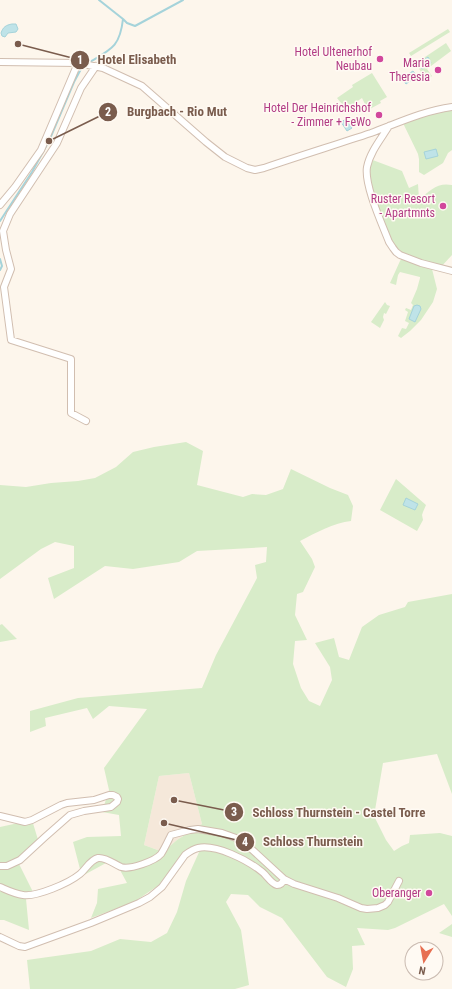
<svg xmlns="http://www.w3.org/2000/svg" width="452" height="989" font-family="'Roboto Condensed',sans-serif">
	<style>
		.residential { fill: #f5e8da }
		.green { fill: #d8ecc9; fill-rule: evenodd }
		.water { fill: #bfe3e8; stroke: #a5d3da }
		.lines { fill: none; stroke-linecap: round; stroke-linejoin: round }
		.stream { stroke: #a5d3da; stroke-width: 2 }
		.minor-casing { stroke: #d1beb0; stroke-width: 8 }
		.minor { stroke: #fff; stroke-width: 6 }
		.hotel-dot { fill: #d1479c; stroke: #fffaf3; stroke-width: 1.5 }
		.labels { text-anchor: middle; stroke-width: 3; stroke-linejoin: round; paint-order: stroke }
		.hotel-label { font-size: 12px; fill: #b23c85; stroke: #fffaf3; text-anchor: end }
		.leader { fill: none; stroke: #7a5c4d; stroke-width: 1.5 }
		.callout-dot { fill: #7a5c4d; stroke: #fffaf3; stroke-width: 1.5 }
		.mark-label { font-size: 12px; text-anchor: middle; font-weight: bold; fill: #fff }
		.callout-label { font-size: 13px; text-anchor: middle; font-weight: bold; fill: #7a5c4d; stroke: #fffaf3; stroke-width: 3; stroke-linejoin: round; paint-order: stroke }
	</style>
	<rect width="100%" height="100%" fill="#fdf6ec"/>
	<path class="residential" d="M189,773L202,824L177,840L163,852L144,845L159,776Z"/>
	<path class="green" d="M448,29L450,32L411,56L409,53Z
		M446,43L451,51L427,69L432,76L426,81L416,63Z
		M372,73L387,97L380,101L381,103L368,110L362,98L346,109L337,98L353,87L352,85Z
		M452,107V150L448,153L443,163L424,175L419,172V159L418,154L402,121Z
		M370,159L402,171L409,188L418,184L419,199C430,191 437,182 452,185V255L440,268L396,252L368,182Z
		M402,258L432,269L437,289L433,302L421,320L410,331L401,338L398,336L402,328L406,329L409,323L405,321L408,312L405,310L406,308L411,310L413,305L411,303L417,289L420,278V277L400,272L398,275L396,285L390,283L400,261Z
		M385,302L387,305L390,306L386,314L384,313L383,317L384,320L380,328L371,322Z
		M186,442L203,451L197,485L243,497L252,494L266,495L283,489L291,469L330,488L348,495L353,506L351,521C334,523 315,533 300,541L312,559L315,567L303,592L297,594L295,615L307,640L295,641L293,664L301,688L309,701L320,706L332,680L330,667L315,643L334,638L339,657L349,660L362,627L379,615L405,607L408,602L452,594V794L437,754L383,763L374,816L386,840L394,851L402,846L409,843L410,835L440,833L452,836V916L444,904L395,928L388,930L357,928L365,945L352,946L353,969L346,987L327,977L282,918L260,907L248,895L231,894L226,902L241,930L249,985L235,989H30L27,960L91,951L120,939L151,942L167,933L177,912L186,881L200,850L190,847L159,885L134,902L91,918L97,903L98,889L127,883L120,870L106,863L84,875L80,869L73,842L87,837L121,836L119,815L102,812L109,790L104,768L147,709L109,706L93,719L87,708L45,718L46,726L30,732V711L78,698L202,688L216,655L257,578L255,565L266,562L267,547L197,551L179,562L133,569L105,566L54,599L48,578L74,568V546L55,542L41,549L0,579V485L26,487L51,483L78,481L95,478L116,467L133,452L154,447ZM189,773L202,824L177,840L163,852L144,845L159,776Z
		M396,479L426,505L423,512L422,515L423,520L417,531L380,510Z
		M2,624L17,639L0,642V625Z
		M32,820L39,843L18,862L33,892L26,899L29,930L4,920H0V827Z
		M452,924V937L439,933Z"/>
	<path class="water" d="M12,24H16L18,29L16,32L8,33L5,37L2,36L1,33C3,27 6,25 12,24Z
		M428,57L431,63L422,69L418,64Z
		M413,71L417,76L406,84L402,78Z
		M346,119L352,128L347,131L341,122Z
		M436,149L438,156L426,159L424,152Z
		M417,305L420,306L421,309L415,322L409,319L414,306Z
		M406,498L418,504L415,510L403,505Z"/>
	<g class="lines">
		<path class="stream" d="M123,19L127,23L135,26L183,0
			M90,62C112,49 120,46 123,19L99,0
			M0,221L32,172L49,141L74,82L81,69
			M0,259L2,266L0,270"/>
		<defs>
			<path id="minor" d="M0,62L78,63L103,68L142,86L206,142L225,157L247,168L255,170L264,168C299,156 335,145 371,133C398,123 423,111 452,107
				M389,126C381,139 370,152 367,167C364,185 382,224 389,242L393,248L396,252L400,255L421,263L452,271
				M0,205L15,187L41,150L78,63
				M86,421L71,413V359L11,340L4,287L11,269L6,250L3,231L10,214L57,143L81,88L96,66
				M0,816L25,822L32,820L61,805L67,803L94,800L109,795H113L117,797L118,799L117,802L111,807L84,811L70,815L45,837L20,860L7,866H0
				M0,887C7,890 15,894 23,895C37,897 69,883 80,874C86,869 90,860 98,858C106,857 114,864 121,867C130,870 155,861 161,854C165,848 168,841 171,835L190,830L198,829L222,833L236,838L247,845L284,879L294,884L338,898L361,908L367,909L378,908L385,905L388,902L399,881
				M0,937L19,946L25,947L91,923L139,903L150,897L162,887L185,855C189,852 193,849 198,848C216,844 247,860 261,871C266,874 271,884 277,885C281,885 283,882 284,879"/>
		</defs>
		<use href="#minor" class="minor-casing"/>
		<use href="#minor" class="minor"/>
	</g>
	<g class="hotel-dot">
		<circle cx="380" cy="59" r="4"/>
		<circle cx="438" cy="70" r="4"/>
		<circle cx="379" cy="115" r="4"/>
		<circle cx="443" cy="206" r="4"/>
		<circle cx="429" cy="893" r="4"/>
	</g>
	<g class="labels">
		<g class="hotel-label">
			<text x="372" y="56">Hotel Ultenerhof<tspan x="372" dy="14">Neubau</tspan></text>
			<text x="430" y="67">Maria<tspan x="430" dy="14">Theresia</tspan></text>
			<text x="371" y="112">Hotel Der Heinrichshof<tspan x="371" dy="14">- Zimmer + FeWo</tspan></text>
			<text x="435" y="203">Ruster Resort<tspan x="435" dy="14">- Apartmnts</tspan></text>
			<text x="421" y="897">Oberanger</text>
		</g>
	</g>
	<path class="leader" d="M18 44L80 60M49 141L108 112M174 800L234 812M164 823L245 842"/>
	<g class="callout-dot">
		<circle cx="18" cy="44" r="4"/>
		<circle cx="49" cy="141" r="4"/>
		<circle cx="174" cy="800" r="4"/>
		<circle cx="164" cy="823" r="4"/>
		<circle cx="80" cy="60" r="10"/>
		<circle cx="108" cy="112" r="10"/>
		<circle cx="234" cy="812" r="10"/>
		<circle cx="245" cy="842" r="10"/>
	</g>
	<g class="mark-label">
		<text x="80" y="64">1</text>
		<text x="108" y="116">2</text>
		<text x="234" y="816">3</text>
		<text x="245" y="846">4</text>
	</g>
	<g class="callout-label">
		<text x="137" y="64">Hotel Elisabeth</text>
		<text x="177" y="116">Burgbach - Rio Mut</text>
		<text x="339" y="817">Schloss Thurnstein - Castel Torre</text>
		<text x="313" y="846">Schloss Thurnstein</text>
	</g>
	<g transform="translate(424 961) rotate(191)"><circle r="19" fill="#fffaf3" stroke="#cabbb1"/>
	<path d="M0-3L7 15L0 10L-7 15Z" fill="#e76f51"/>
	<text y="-6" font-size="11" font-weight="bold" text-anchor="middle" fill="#7a5c4d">N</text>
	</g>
</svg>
